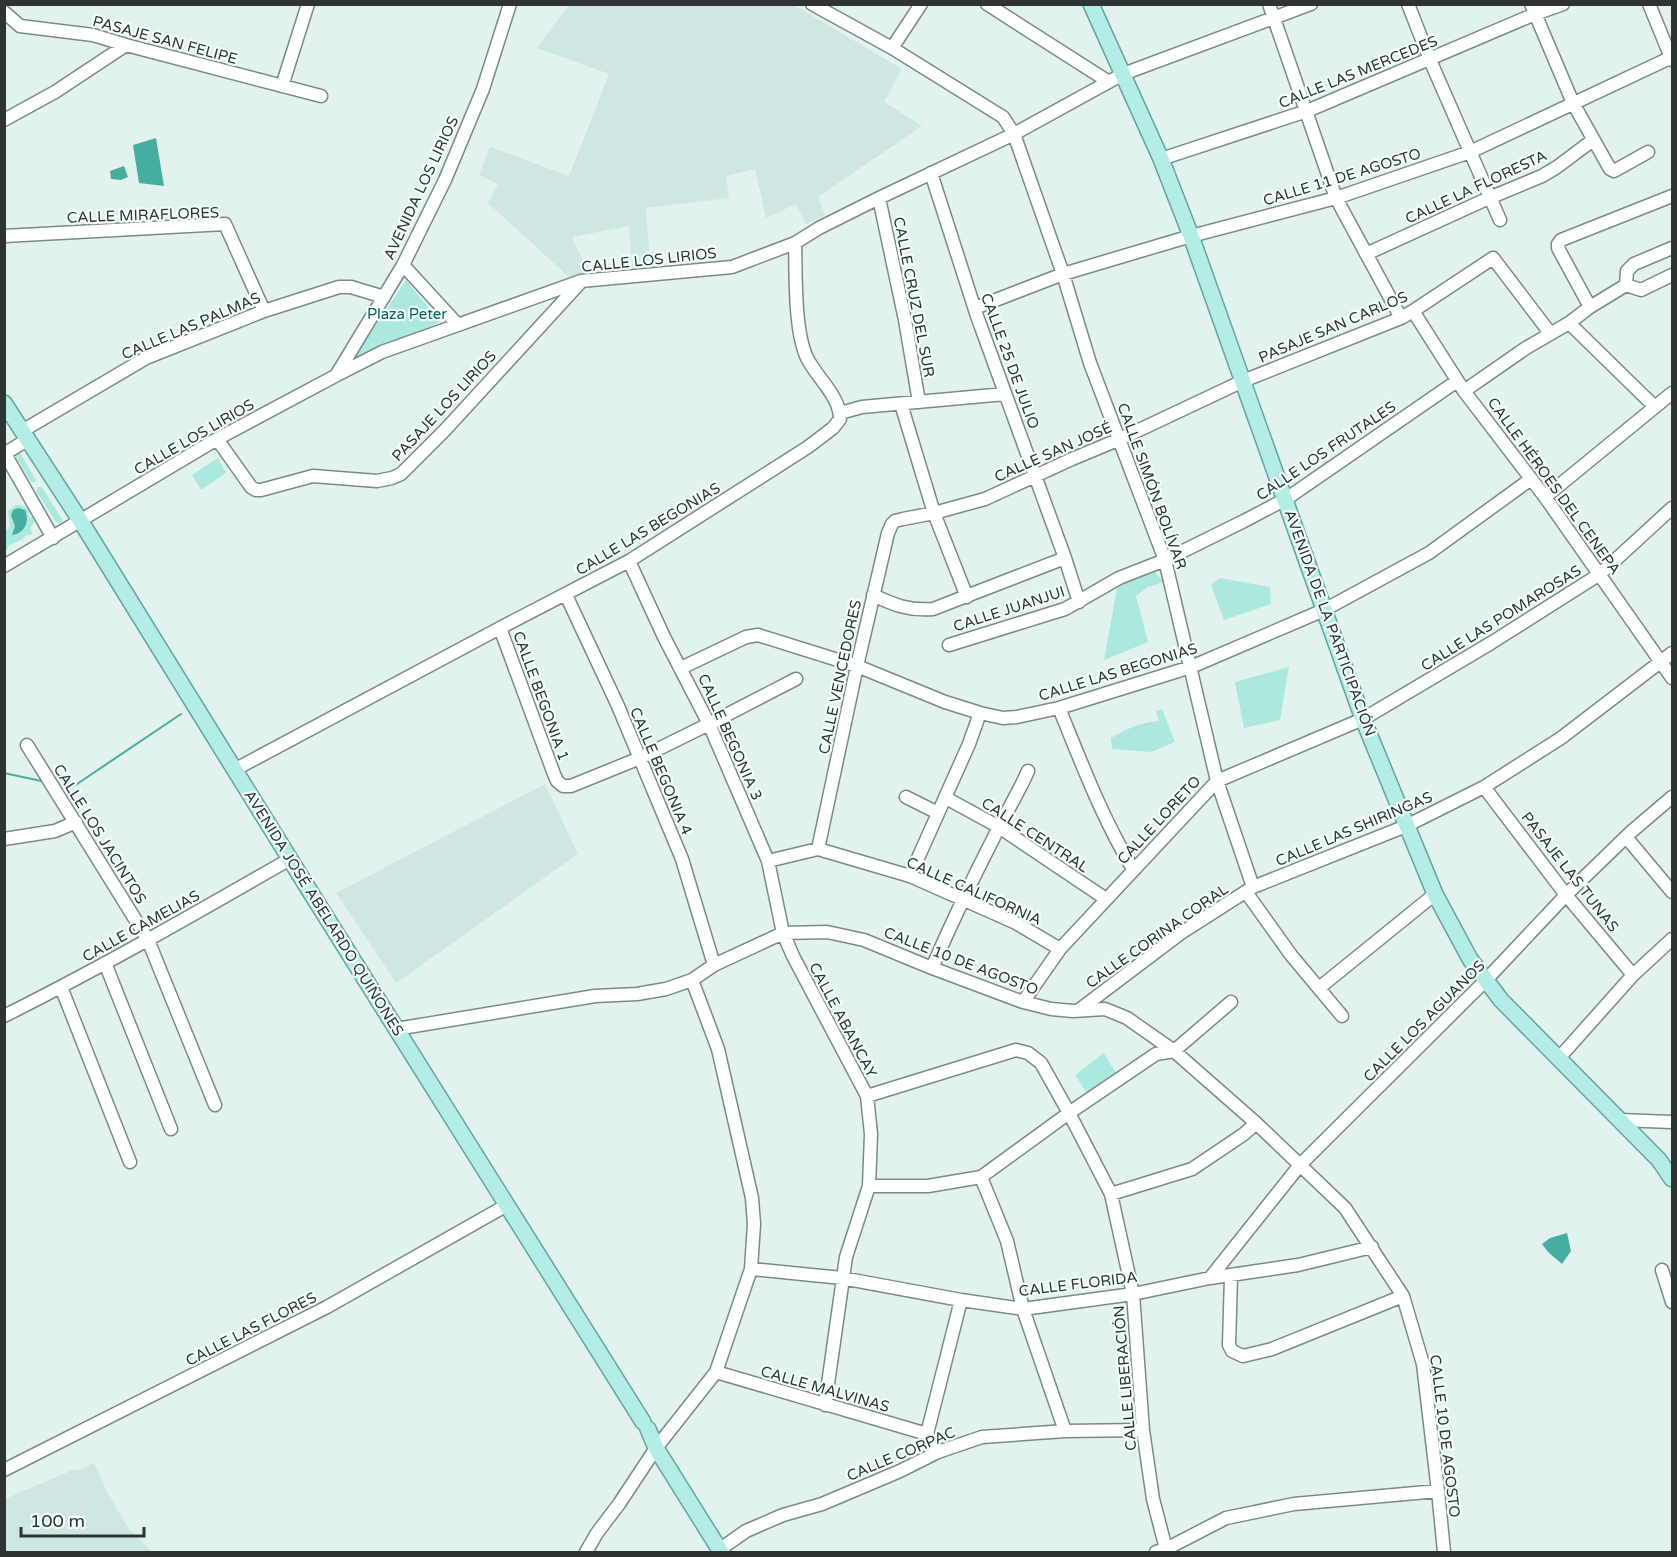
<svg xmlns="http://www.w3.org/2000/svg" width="1677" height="1557" font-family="'Varela Round',sans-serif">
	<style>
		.built { fill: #cfe7e2 }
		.green { fill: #abe9df }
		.water { fill: #46aea1 }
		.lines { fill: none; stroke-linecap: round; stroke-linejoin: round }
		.stream { stroke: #46aea1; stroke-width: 2 }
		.minor-casing { stroke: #7c8a87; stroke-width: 15 }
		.major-casing { stroke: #65a49b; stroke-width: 18 }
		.minor { stroke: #fff; stroke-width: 12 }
		.major { stroke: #b4ede5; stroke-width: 15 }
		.labels { text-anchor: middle; stroke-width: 4.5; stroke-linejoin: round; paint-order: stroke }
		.street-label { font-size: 15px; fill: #2e3433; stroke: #f2fffc }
		.park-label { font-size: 15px; fill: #0b6259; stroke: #f2fffc }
	</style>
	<rect width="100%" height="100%" fill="#e2f2ef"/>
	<path class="built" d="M569,5H794L902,69L884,102L922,126L818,197L825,215L806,224L796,204L766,218L755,169L726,176L729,198L646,208L650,263L632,265L629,226L572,237L587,271L570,278L488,203L498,184L479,175L490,147L569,176L609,74L537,48Z
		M545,784L578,854L396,983L336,893Z
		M94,1463L107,1492L129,1529L148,1547L151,1552H5V1499L63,1474L75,1469L76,1471Z"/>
	<path class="green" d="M406,280L440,322L354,358Z
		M17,453H20L36,480L35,482H31L15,455Z
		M218,458L226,473L201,490L192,475Z
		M38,487H42L63,521L60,523L56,522L36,491Z
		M16,505C23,505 26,507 30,512L28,514L30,518L32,517L35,520L31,527L32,534L31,535H27L24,537L23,539L8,546V549L5,550V532L10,526L8,511Z
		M1153,570L1164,582L1148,587L1136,596L1148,642L1104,660L1118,582Z
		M1220,578L1270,587L1271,604L1224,620L1211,585Z
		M1289,667L1280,720L1244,728L1235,682Z
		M1162,709L1175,742L1151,752L1112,749L1111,738C1126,729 1141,722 1159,721L1156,711Z
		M1104,1053L1117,1075L1089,1096L1075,1075Z"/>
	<path class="water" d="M156,138L164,186L139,183L133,145Z
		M124,166L128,177L121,180L111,179L110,171Z
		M18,508L25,510C28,517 28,527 20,532C18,534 15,534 12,535L15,526L11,515L13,510Z
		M1567,1233L1571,1251L1562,1264L1548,1252L1542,1244L1550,1238Z"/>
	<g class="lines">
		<path class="stream" d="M4,773L46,782
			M57,785L69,788L77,784L181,714"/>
		<defs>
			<path id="minor" d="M812,4L892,48L1003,117L1014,134L1063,274L1090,363L1165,560L1217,781L1253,887
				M987,4L1109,82
				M1269,4L1336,198L1401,318
				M1408,4L1430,60L1500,220
				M1531,4L1573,103L1610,169L1614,171L1648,152
				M1649,4L1672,60
				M4,12L20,26L93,35L126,45L321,96
				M892,48L921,4
				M282,86L308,4
				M4,120L55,92L126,45
				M1161,159L1307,111L1535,14L1563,4
				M931,173L977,316L1065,558L1079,602
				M879,198L905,320L919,402
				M4,236L225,224L264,311
				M1366,254L1489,198L1542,176L1557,167L1593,140
				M403,265L458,325
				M1626,285L1627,271L1634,264L1672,248
				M1590,307L1558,248V244L1561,240L1672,196
				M975,308L1063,274L1191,236L1336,198L1470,152L1672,57
				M1413,311L1464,391L1545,497L1672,678
				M1569,323L1655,407
				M337,374L403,265L445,180L483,89L510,4
				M1464,391L1526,348L1569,323L1590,307L1626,285L1641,290L1672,275
				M901,404L934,513L967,597
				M840,413L862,407L1005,394
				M22,431L146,358L264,311L339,287H351L384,297
				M217,439L251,487L256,490H261L313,476L377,481L392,478L401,474L446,429L579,284
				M4,454L27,440
				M5,454L53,538
				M1545,497L1672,393
				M629,561L664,637L709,724L768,861L783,933L793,956L867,1096L871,1134L869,1186L846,1257L825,1405
				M4,566L217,439L337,375L382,352L581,281L732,267L795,243L819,228L879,198L1014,134L1123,74L1311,4
				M566,595L618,706L682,859L714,965
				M873,595C894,605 909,611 933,609L1065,558
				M500,628L554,774L557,781L563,786H571L640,758L709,724L796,679
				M949,645L1065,609L1119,578L1165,560L1244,521L1286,499L1457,381
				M681,668L746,637L758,635L857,666L945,702L980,713L1003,718L1017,717L1059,708L1191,667L1324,610L1429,553L1531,479
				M1059,708C1082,764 1102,818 1133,869
				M27,745L148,940L215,1105
				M234,770L500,628L629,561L808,447L833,428L840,419C840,396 817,378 807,358C794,330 796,275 795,243
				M1484,787L1566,895L1633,975
				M906,797L938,813
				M946,798L999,827L1106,899
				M1626,837L1672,892
				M4,839L55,831L76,822
				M818,849L857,666L888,533L892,524L895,521L903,519L934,513L985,499L1072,459L1120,439L1243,381L1401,318L1413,311L1493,258L1550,333
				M768,861L818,849L910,876L1016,923L1060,949
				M910,876L969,744L980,713
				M1246,892L1291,955L1342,1016
				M105,963L171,1129
				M932,968C951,924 972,880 994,837C1005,814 1018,794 1028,771
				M61,987L130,1162
				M1319,988L1435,894
				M1023,1002L1060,949L1217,781L1363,719L1491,643L1600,574L1672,508
				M1079,1010L1181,933L1253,887L1406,826L1484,787L1561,738L1672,653
				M4,1016C102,967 196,913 290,859
				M396,1029L595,996L637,994L666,989L692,980L714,965L783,933L827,932L864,940L932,968L1023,1002L1051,1009L1073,1011L1105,1009L1127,1018L1174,1051L1256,1123L1345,1208L1403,1296L1423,1364L1438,1491L1444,1552
				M1559,1058L1633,975L1672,939
				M867,1096L1016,1050L1028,1053L1041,1063L1069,1113L1111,1194L1133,1294L1143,1430L1153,1499L1166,1549
				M1619,1120L1672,1122
				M981,1177L1007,1241L1023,1309L1065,1431
				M869,1186H928L981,1177L1069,1113L1156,1054L1174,1051L1231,1002
				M1111,1194L1192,1169L1244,1134L1256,1123
				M751,1269L842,1278L961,1300L1023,1309L1133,1294L1210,1278L1298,1265L1372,1247
				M1662,1270L1672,1302
				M1231,1276L1229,1345L1232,1351L1243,1356L1272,1349L1403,1296
				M1210,1278L1300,1165L1485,981L1566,895L1631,832L1672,797
				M716,1372L927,1434
				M938,1452L927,1434L961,1300
				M4,1470L327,1307L507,1205
				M719,1550L746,1531L783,1515L822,1504L900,1471L938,1452L982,1437L1065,1431L1143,1430
				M586,1552L597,1533L619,1504L656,1448L716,1372L751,1269L754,1224L752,1198L718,1049L692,980
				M1156,1552L1166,1549L1226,1518L1294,1504L1438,1491"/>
			<path id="major" d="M1091,4L1161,159L1191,236L1363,719L1435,894L1470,959L1501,1000L1659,1160L1672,1179
				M4,403L80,520L306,885L643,1422
				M648,1429L656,1448L721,1552"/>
		</defs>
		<use href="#minor" class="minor-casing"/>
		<use href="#major" class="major-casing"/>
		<use href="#minor" class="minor"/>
		<use href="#major" class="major"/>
	</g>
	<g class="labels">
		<g class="street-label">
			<text transform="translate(165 40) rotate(15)" y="5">PASAJE SAN FELIPE</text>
			<text transform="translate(1358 72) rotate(-22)" y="5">CALLE LAS MERCEDES</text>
			<text transform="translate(1342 177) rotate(-17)" y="5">CALLE 11 DE AGOSTO</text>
			<text transform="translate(1476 187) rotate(-25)" y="5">CALLE LA FLORESTA</text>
			<text transform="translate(421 188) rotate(-65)" y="5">AVENIDA LOS LIRIOS</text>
			<text transform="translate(143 215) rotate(-2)" y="5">CALLE MIRAFLORES</text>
			<text transform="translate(649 260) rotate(-6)" y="5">CALLE LOS LIRIOS</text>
			<text transform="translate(914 297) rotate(79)" y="5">CALLE CRUZ DEL SUR</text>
			<text transform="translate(191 326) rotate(-23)" y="5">CALLE LAS PALMAS</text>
			<text transform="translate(1333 327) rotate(-23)" y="5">PASAJE SAN CARLOS</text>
			<text transform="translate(1010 361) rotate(70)" y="5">CALLE 25 DE JULIO</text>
			<text transform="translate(444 406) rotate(-47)" y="5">PASAJE LOS LIRIOS</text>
			<text transform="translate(194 437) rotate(-30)" y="5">CALLE LOS LIRIOS</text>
			<text transform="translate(1326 451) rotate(-34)" y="5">CALLE LOS FRUTALES</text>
			<text transform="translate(1053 452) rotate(-24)" y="5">CALLE SAN JOSÉ</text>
			<text transform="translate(1152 486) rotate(70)" y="5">CALLE SIMÓN BOLÍVAR</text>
			<text transform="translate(1554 486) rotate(54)" y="5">CALLE HÉROES DEL CENEPA</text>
			<text transform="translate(648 529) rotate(-31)" y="5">CALLE LAS BEGONIAS</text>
			<text transform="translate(1009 609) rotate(-18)" y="5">CALLE JUANJUI</text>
			<text transform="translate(1501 618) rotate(-32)" y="5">CALLE LAS POMAROSAS</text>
			<text transform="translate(1330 623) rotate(70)" y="5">AVENIDA DE LA PARTICIPACIÓN</text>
			<text transform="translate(1118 672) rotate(-17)" y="5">CALLE LAS BEGONIAS</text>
			<text transform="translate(840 677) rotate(-78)" y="5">CALLE VENCEDORES</text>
			<text transform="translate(541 696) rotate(70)" y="5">CALLE BEGONIA 1</text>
			<text transform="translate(730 737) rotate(66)" y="5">CALLE BEGONIA 3</text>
			<text transform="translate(661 771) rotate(67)" y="5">CALLE BEGONIA 4</text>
			<text transform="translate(1159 820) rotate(-47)" y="5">CALLE LORETO</text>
			<text transform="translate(1354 829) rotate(-23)" y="5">CALLE LAS SHIRINGAS</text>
			<text transform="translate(100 834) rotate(58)" y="5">CALLE LOS JACINTOS</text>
			<text transform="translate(1035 835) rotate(33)" y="5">CALLE CENTRAL</text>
			<text transform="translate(1570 872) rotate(52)" y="5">PASAJE LAS TUNAS</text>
			<text transform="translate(974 891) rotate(24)" y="5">CALLE CALIFORNIA</text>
			<text transform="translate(324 913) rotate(58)" y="5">AVENIDA JOSÉ ABELARDO QUIÑONES</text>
			<text transform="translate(141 926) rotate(-29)" y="5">CALLE CAMELIAS</text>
			<text transform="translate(1157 936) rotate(-35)" y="5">CALLE CORINA CORAL</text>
			<text transform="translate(961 961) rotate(21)" y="5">CALLE 10 DE AGOSTO</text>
			<text transform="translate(843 1020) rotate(62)" y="5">CALLE ABANCAY</text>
			<text transform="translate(1424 1021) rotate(-45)" y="5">CALLE LOS AGUANOS</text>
			<text transform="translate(1078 1284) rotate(-7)" y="5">CALLE FLORIDA</text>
			<text transform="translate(251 1329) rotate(-27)" y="5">CALLE LAS FLORES</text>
			<text transform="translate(1125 1378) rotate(-95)" y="5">CALLE LIBERACIÓN</text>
			<text transform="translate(825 1389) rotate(16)" y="5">CALLE MALVINAS</text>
			<text transform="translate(1445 1436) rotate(83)" y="5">CALLE 10 DE AGOSTO</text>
			<text transform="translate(901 1454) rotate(-23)" y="5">CALLE CORPAC</text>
		</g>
		<g class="park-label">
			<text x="407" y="319">Plaza Peter</text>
		</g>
	</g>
	<rect width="1677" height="1557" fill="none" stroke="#2e3433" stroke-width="12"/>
	<path d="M21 1527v9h123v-9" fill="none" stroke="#2e3433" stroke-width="3"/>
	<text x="30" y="1527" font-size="18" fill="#2e3433" stroke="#f2fffc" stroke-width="4.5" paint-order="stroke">100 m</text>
</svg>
